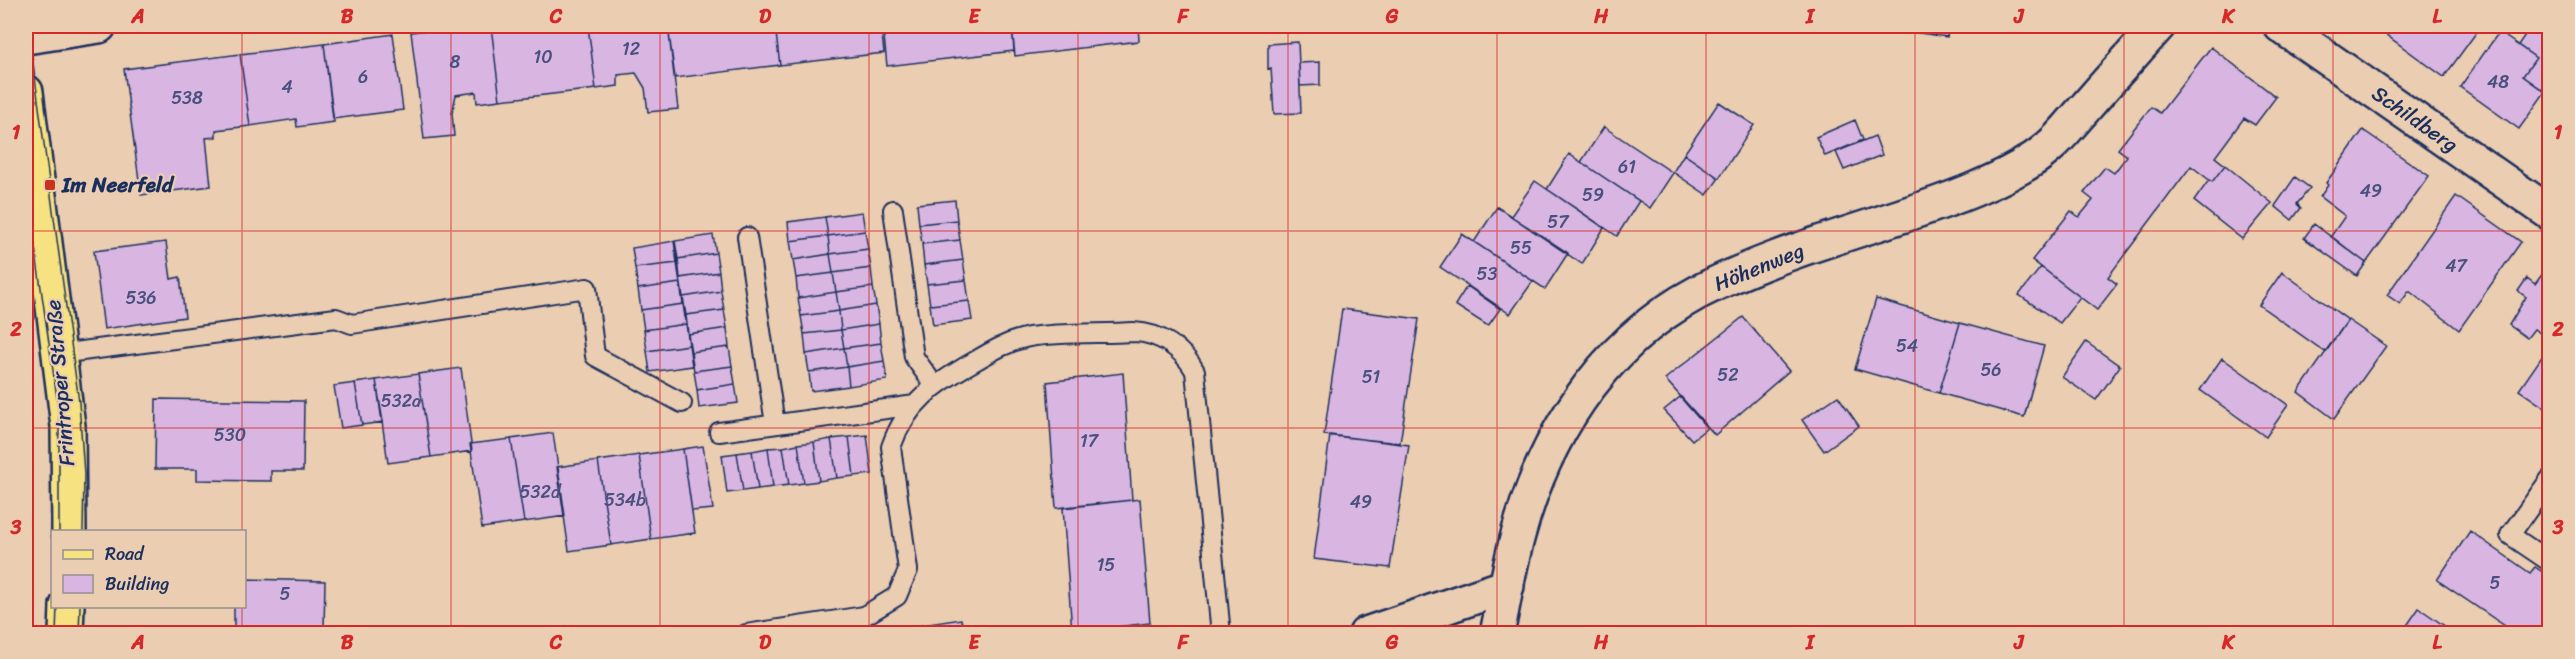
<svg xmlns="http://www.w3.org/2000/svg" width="2575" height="659" font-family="Sriracha,sans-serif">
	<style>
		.building { fill: #d8b6e1; stroke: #1b2f5e; stroke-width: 1.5 }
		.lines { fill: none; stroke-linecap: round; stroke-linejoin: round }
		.service-casing { stroke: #1b2f5e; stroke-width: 22 }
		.minor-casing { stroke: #1b2f5e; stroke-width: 38 }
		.primary-casing { stroke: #1b2f5e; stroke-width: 38 }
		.service { stroke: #ebcdb1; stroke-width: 18 }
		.minor { stroke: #ebcdb1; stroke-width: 33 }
		.primary { stroke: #f7e281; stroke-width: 33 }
		.tram { stroke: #1b2f5e; stroke-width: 1.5 }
		.grid { fill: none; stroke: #d62828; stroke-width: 1.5; stroke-opacity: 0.55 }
		.poi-dot { fill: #c8321e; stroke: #ebcdb1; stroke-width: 2 }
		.labels { text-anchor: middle; stroke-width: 4.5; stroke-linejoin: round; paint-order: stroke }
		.number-label { font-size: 18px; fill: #4a517f }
		.street-label { font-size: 21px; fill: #1b2f5e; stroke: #ebcdb1 }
		.poi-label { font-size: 21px; font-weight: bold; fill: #1b2f5e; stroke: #ebcdb1; text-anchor: start }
		.neatline { fill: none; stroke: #d62828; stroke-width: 2 }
		.grid-label { font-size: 20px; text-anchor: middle; font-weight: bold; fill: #d62828 }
	</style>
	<rect width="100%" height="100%" fill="#ebcdb1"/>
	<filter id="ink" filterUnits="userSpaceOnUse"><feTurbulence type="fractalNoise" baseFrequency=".0167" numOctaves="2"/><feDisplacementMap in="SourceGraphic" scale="12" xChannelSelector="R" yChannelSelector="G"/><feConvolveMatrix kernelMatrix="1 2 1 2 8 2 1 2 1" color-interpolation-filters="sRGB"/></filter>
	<g filter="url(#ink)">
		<path class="building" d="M462,26H491L500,100L477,103L476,92L456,95L452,113L454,136L424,139L411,32Z
			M491,26H588L596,89L500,100Z
			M588,26H668L678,109L648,112L645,88L636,73L618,75V86L596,89Z
			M668,26H775L780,65L675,78Z
			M775,26H881L884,53L780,65Z
			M883,26H1012L1014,51L887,66Z
			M1012,26H1138L1139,41L1015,56Z
			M1870,26H1949L1947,37Z
			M2372,26H2391L2385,34Z
			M2391,26H2481L2444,77L2385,34Z
			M2531,26H2550V95L2523,76L2536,58L2518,45Z
			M2499,32L2536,58L2523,76L2545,92L2519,129L2460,87Z
			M393,34L403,110L333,119L324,44Z
			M1298,42L1301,113L1274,114L1271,68L1268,69V44Z
			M324,44L334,122L297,127L296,119L250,126L240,54Z
			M2211,47L2276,97L2255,125L2244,118L2215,157L2225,165L2212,182L2191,166L2108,277L2117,284L2097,310L2032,260L2071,211L2079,217L2093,200L2084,193L2105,167L2114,173L2127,156L2118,149L2151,107L2160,113Z
			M240,54L250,126L216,130V137L206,138L211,186L141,195L124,69Z
			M1320,62V85L1300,86L1299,63Z
			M1719,102L1754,125L1719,178L1684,154Z
			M1855,120L1863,140L1825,156L1816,137Z
			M1604,127L1673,173L1650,208L1581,162Z
			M2363,130L2429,176L2366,263L2331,236L2345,216L2320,197L2328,185L2326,183Z
			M1875,136L1882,155L1844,170L1836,152Z
			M1569,154L1639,201L1617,236L1547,189Z
			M1684,154L1719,178L1707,195L1673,172Z
			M2225,165L2272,203L2242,239L2194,201L2209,180L2212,182Z
			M2295,177L2310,188L2297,204L2301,208L2292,220L2275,206Z
			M1535,181L1604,228L1582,264L1511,216Z
			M2456,196L2521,242L2459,330L2409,291L2400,304L2387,295Z
			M955,200L957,220L919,224L917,204Z
			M1497,207L1568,253L1545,289L1474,242Z
			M862,212L865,231L828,236L825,217Z
			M825,217L828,236L790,241L788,222Z
			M957,220L960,240L922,244L919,224Z
			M2314,224L2366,263L2357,276L2304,238Z
			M865,231L868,249L830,254L828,236Z
			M1462,234L1533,281L1510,314L1440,267Z
			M713,235L716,253L678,259L675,241Z
			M828,236L830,254L793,260L790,241Z
			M960,240L963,260L924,265L922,244Z
			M674,241L677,263L635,268L632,248Z
			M166,242L171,279L180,277L185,317L104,329L94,251Z
			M868,249L871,268L833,273L830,254Z
			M716,253L719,272L680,278L678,259Z
			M830,254L833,273L796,278L793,260Z
			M963,260L966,280L927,284L924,265Z
			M677,263L680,283L638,289L635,268Z
			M2550,264V340L2534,329L2527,338L2509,325L2526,297L2518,291L2527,278L2535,284Z
			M2041,267L2080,297L2060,323L2019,295Z
			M871,268L873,287L836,292L833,273Z
			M719,272L721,291L683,297L680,278Z
			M2282,272L2348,320L2325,352L2259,305Z
			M833,273L836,292L798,298L796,278Z
			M966,280L969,301L930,305L927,284Z
			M680,283L683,304L641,310L638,289Z
			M1467,286L1500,309L1488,326L1455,305Z
			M873,287L876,305L839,311L836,292Z
			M721,291L724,310L686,315L683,297Z
			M836,292L839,311L801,316L798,298Z
			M1876,299L1960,323L1939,393L1855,369Z
			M969,301L972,320L933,325L930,305Z
			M683,304L686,324L644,330L641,310Z
			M876,305L879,324L841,330L839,311Z
			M1342,309L1419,319L1400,443L1324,435Z
			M724,310L727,328L688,334L686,315Z
			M839,311L841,330L804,334L801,316Z
			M1743,317L1789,371L1715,435L1665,379Z
			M2348,320L2386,346L2334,419L2298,392Z
			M1960,323L2044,346L2024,417L1939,393Z
			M686,324L689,345L647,351L644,330Z
			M879,324L881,343L844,348L841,330Z
			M727,328L729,347L691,352L688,334Z
			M841,330L844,348L806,354L804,334Z
			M2086,342L2120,366L2096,400L2062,377Z
			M881,343L884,361L847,367L844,348Z
			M689,345L692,366L650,372L647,351Z
			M2550,345V402L2545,408L2519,390Z
			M729,347L732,366L694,371L691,352Z
			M844,348L847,367L809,372L806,354Z
			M2222,358L2288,405L2266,437L2200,390Z
			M884,361L887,380L849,386L847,367Z
			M732,366L735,384L697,390L694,371Z
			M847,367L849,386L811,391L809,372Z
			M461,368L472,451L431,457L418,374Z
			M1123,373L1132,500L1056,508L1047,382Z
			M418,374L431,457L388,463L376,380Z
			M376,380L383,422L362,425L355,383Z
			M355,383L362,425L341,428L334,386Z
			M735,384L738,403L699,408L697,390Z
			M1838,396L1859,426L1824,451L1802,420Z
			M1680,397L1707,428L1692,440L1664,410Z
			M156,399L304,401L303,471H271V481L197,480V469H155Z
			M553,433L565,516L524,522L511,439Z
			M867,435L872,474L854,476L849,437Z
			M1330,435L1409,445L1390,568L1314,559Z
			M849,437L854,476L837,478L831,439Z
			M511,439L524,522L482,528L470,444Z
			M831,439L837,478L819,481L814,442Z
			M814,442L819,481L804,483L798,444Z
			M798,444L804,483L789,485L783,447Z
			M703,446L713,509L692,511L683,449Z
			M783,447L789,485L773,487L768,448Z
			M768,448L773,487L758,489L752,451Z
			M683,449L695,533L651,539L639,455Z
			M752,451L758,489L743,491L737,453Z
			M737,453L743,491L727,493L722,455Z
			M639,455L651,539L611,545L598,461Z
			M598,461L611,545L569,551L557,467Z
			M1140,499L1150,623L1072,632L1063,508Z
			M2470,531L2530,573L2535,567L2550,577L2547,585L2550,586V634H2517L2437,580Z
			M244,579L325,581L324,629L329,630V634H234V606H244Z
			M2419,608L2456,634H2401Z
			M961,619L964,634H864Z"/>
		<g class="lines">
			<defs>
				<path id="service" d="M893,210L914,357L934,385
					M747,237L775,424
					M59,354L336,318L352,324L587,288L595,356L682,403
					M719,432L915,405
					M2550,479L2510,535L2550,562
					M746,634L864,616L897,596L908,570L891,447C906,403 936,383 975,361C992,351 1009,341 1029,337C1063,332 1100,334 1134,332C1160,333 1183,349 1195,371L1221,634"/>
				<path id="minor" d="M2281,26L2550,213
					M26,37L99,26
					M1366,634L1507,586
					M1497,634C1504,601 1509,567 1518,535C1547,427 1613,330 1717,283C1768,259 1821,242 1874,225C1925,208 2010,182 2049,147C2062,136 2073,121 2085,108C2109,80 2134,53 2158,26"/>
				<path id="primary" d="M26,92L68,426L69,532
					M66,634L67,606"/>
			</defs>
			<use href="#service" class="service-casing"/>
			<use href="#minor" class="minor-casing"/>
			<use href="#primary" class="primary-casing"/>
			<use href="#service" class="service"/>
			<use href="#minor" class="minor"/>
			<use href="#primary" class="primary"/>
			<path class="tram" d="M28,26L79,402L84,474L83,532
				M26,185L59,412V532
				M56,634L57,606
				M79,634L80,606"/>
		</g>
	</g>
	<path class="grid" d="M242,26V532M451,26V634M660,26V634M869,26V634M1078,26V634M1288,26V634M1497,26V634M1706,26V634M1915,26V634M2124,26V634M2333,26V634M26,231H2550M26,428H2550M242,606V634"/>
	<rect class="poi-dot" x="44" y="179" width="12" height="12" rx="3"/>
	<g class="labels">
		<g class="number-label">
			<text x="631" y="55">12</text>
			<text x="543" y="63">10</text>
			<text x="455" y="68">8</text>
			<text x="363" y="83">6</text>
			<text x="2498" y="88">48</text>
			<text x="287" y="93">4</text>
			<text x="187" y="104">538</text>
			<text x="1627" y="173">61</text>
			<text x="2371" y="197">49</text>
			<text x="1593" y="201">59</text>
			<text x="1558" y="228">57</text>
			<text x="1521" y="254">55</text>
			<text x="2456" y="272">47</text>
			<text x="1487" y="280">53</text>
			<text x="141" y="304">536</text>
			<text x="1907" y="352">54</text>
			<text x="1991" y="376">56</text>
			<text x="1728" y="381">52</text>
			<text x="1371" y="383">51</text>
			<text x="401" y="407">532a</text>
			<text x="230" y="441">530</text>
			<text x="1089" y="447">17</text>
			<text x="540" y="498">532d</text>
			<text x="625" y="506">534b</text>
			<text x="1361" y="508">49</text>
			<text x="1106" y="571">15</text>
			<text x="2495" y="589">5</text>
			<text x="285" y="600">5</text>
		</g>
		<g class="street-label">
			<text transform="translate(2415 119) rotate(35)" y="7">Schildberg</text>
			<text transform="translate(1759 267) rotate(-22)" y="7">Höhenweg</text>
			<text transform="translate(60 383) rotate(-95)" y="7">Frintroper Straße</text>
		</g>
		<g class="poi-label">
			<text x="62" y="192">Im Neerfeld</text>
		</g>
	</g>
	<rect width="2575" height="659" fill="none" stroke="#ebcdb1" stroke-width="66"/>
	<rect x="51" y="530" width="195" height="78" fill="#ebcdb1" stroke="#988e90" stroke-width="1.5"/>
	<rect x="63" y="550" width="30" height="9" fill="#f7e281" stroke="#988e90" stroke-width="1.5"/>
	<text x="105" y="560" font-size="18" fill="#1b2f5e">Road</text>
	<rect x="63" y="575" width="30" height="18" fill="#d8b6e1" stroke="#988e90" stroke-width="1.5"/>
	<text x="105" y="590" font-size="18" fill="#1b2f5e">Building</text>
	<rect x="33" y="33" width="2509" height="593" class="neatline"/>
	<g class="grid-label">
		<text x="138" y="23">A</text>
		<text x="347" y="23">B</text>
		<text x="556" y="23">C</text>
		<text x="765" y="23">D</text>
		<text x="974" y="23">E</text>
		<text x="1183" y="23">F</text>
		<text x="1392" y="23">G</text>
		<text x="1601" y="23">H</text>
		<text x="1810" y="23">I</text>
		<text x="2019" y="23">J</text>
		<text x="2228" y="23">K</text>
		<text x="2437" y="23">L</text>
		<text x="16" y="139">1</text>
		<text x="2558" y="139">1</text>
		<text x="16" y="336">2</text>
		<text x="2558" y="336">2</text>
		<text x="16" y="534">3</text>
		<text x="2558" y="534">3</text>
		<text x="138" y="649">A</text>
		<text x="347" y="649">B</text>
		<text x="556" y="649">C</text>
		<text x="765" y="649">D</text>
		<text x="974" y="649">E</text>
		<text x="1183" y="649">F</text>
		<text x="1392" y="649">G</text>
		<text x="1601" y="649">H</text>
		<text x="1810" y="649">I</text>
		<text x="2019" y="649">J</text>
		<text x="2228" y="649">K</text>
		<text x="2437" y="649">L</text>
	</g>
</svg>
